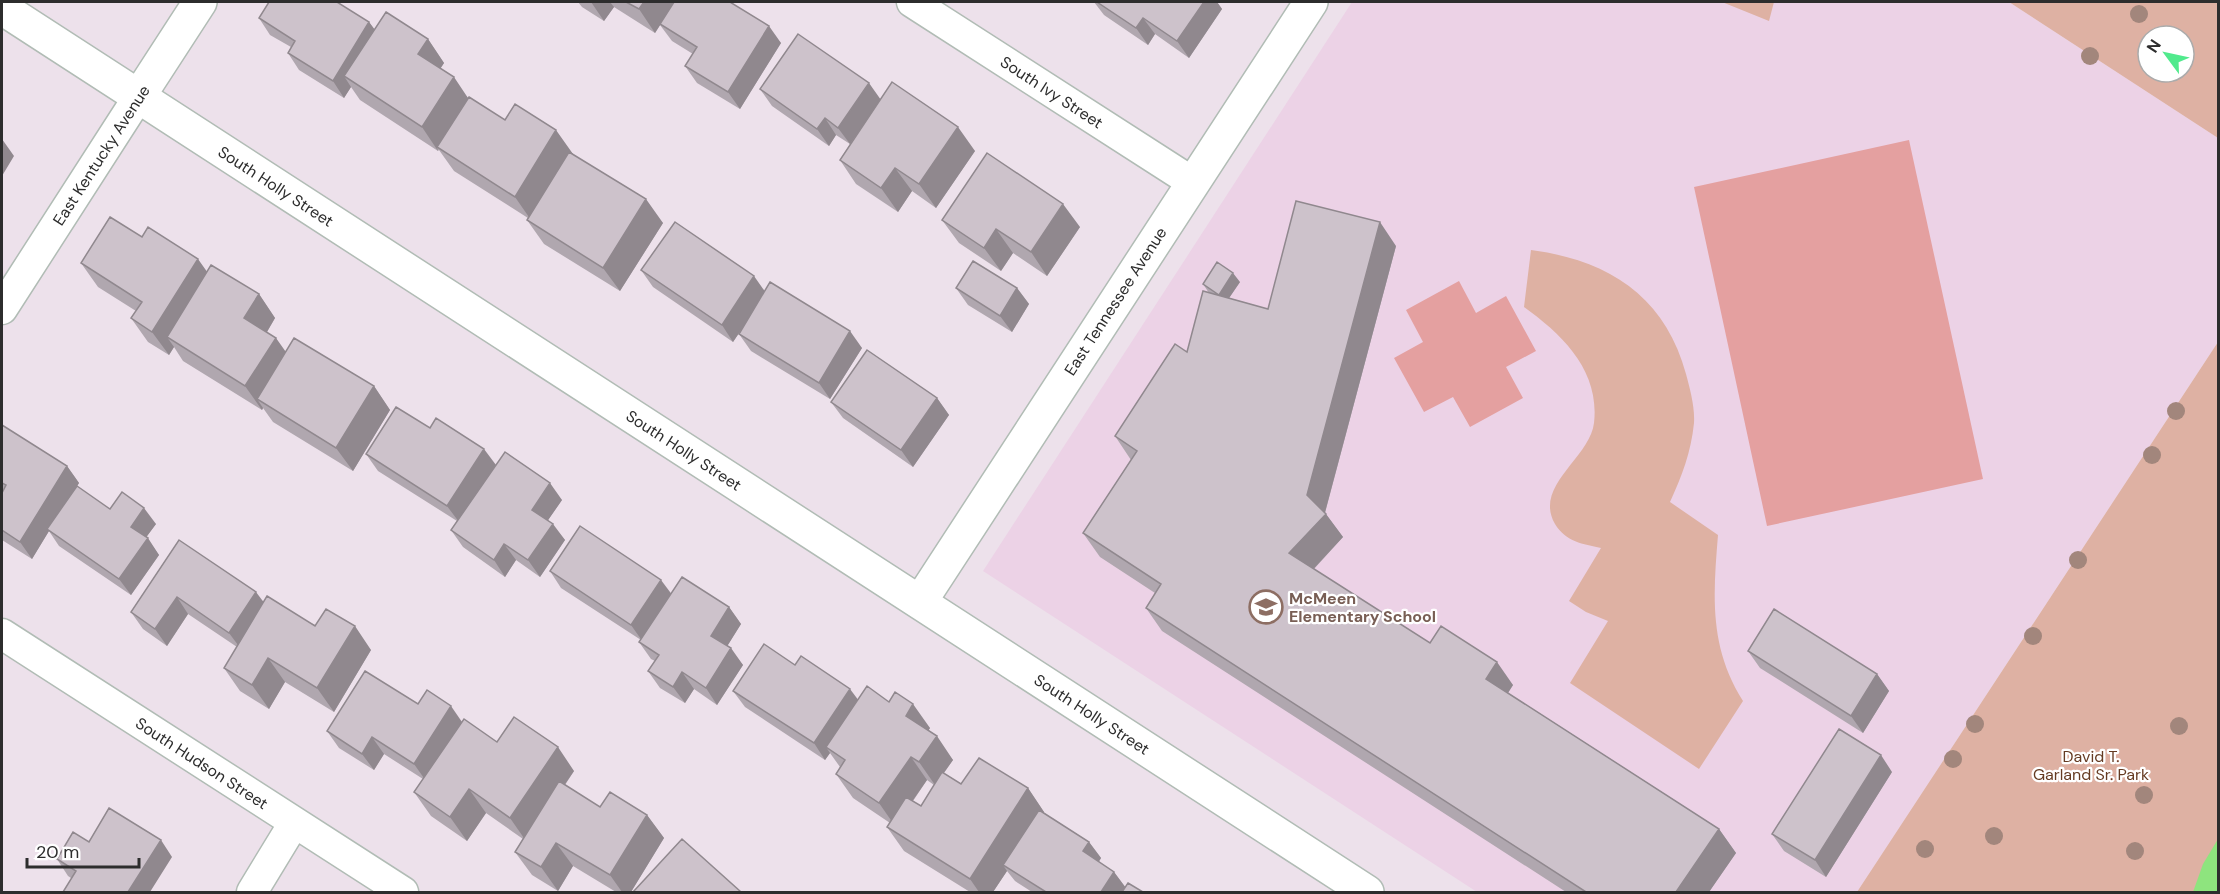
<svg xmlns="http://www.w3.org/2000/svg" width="2220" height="894" font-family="'DM Sans',sans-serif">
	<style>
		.education { fill: #ecd2e6 }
		.green { fill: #deb1a3; fill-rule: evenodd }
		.pitch { fill: #e4a0a0 }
		.water { fill: #8ee47e }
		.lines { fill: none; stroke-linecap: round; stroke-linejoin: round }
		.minor-casing { stroke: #b1bcb5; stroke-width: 33 }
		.tertiary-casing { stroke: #b1bcb5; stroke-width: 36 }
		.secondary-casing { stroke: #b1bcb5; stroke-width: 36 }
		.minor { stroke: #fff; stroke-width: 30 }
		.tertiary { stroke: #fff; stroke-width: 33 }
		.secondary { stroke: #fff; stroke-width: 33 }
		.tree { fill: #a2867c }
		.wall { fill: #b0a7af; fill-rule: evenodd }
		.shaded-wall { fill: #90888e }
		.building { fill: #cdc2cb; stroke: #90888e; stroke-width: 1.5 }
		.labels { text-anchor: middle; stroke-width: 4.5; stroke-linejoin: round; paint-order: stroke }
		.street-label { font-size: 16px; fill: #2d2d2d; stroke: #fff }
		.education-label { font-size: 16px; font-weight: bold; fill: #785e54; stroke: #fff; text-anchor: start }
		.park-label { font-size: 16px; fill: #653b22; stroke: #fff }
	</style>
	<rect width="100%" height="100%" fill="#ede1eb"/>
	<path class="education" d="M1352,2H2009L2218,138V342L1857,892H1477L983,571Z"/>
	<path class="green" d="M1722,2H1774L1769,21Z
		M2009,2H2218V138ZM2148,36H2184V72H2148Z
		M1531,250C1608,260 1665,296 1686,374C1690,389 1695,407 1694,423C1691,452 1682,476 1670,502L1718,535C1713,596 1709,647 1743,701L1699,769L1570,683L1608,621L1586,612L1569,601L1601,548C1583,544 1566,542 1555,524C1533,486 1590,458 1594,423C1600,371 1563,335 1524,307Z
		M2218,342V892H1857Z"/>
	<path class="pitch" d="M1909,140L1983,479L1767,526L1694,187Z
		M1459,281L1476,313L1506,296L1536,351L1506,367L1523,398L1470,427L1453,397L1424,412L1394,358L1423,342L1406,310Z"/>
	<path class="water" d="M2218,839V892H2193L2203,864Z"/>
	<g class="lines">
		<defs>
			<path id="minor" d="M912,2L1192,182
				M2,309L139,96
				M2,634L403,892
				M252,892L294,823"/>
			<path id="tertiary" d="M139,96L200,2
				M920,602L1311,2"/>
			<path id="secondary" d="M2,8L1367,892"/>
		</defs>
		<use href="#minor" class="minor-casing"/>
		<use href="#tertiary" class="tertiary-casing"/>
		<use href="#secondary" class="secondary-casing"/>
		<use href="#minor" class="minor"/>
		<use href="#tertiary" class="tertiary"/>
		<use href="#secondary" class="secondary"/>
	</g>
	<g class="tree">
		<circle cx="2139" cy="14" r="9"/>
		<circle cx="2090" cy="56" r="9"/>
		<circle cx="2176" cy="411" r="9"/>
		<circle cx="2152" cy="455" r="9"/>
		<circle cx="2078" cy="560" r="9"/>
		<circle cx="2033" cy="636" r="9"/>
		<circle cx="1975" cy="724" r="9"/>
		<circle cx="2179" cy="726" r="9"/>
		<circle cx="1953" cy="759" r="9"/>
		<circle cx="2144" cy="795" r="9"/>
		<circle cx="1994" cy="836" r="9"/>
		<circle cx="1925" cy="849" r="9"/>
		<circle cx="2135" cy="851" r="9"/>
	</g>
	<path class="wall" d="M578,2H730L781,43L740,109L697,83L685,66L693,54L672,41L660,25L655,33L614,7L604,21L582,7Z
		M1094,2H1217L1222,9L1189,58L1155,34L1148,45L1104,15Z
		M259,18L369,22L374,29L428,39L444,63L440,69L468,98L505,120L573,154L663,223L620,291L544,244L527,220L528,218L454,171L439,150L438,151L360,100L351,87L344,98L299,70L288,53L291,47L270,35Z
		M760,89L880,99L975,151L936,208L912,191L898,212L856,184L840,160L850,144L836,135L829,146L772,106Z
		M942,220L1080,227L1047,276L1013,253L1001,271L959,243Z
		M142,237L207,272L259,294L275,318L267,332L285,352L374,386L390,410L353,471L273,422L263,408L262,410L183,361L174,347L169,355L148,342L131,318L136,311L98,287L81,263Z
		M1396,246L1325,513L1343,537L1314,569L1430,643L1513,685L1508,693L1719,829L1736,853L1709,892H1566L1162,631L1146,608L1155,593L1100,557L1083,533L1131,460L1115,436L1187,352L1209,293L1203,284L1240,282L1229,298L1268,309Z
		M641,270L765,291L862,348L830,399L751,351L739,334L743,327L733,342L653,287Z
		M956,288H1017L1029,304L1012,332L968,305Z
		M937,398L949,415L913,467L843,418L831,402Z
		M2,425L67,466L79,483L74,491L110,509L156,524L146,537L159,555L131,595L59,546L49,531L32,559L2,540Z
		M430,428L496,465L562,500L548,520L565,540L540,577L516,560L505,577L463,547L451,530L457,521L378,471L366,454Z
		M179,540L264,602L371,650L334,712L285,682L269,709L240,691L224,668L237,647L188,614L167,646L143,629L131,612Z
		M550,571L671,594L729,607L741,624L727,646L743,665L717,705L694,689L685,703L660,688L648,671L655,661L651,659L639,642L641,640L561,588Z
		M1748,651L1877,674L1889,691L1863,733L1760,668Z
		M795,665L858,700L889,702L930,728L928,731L953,760L944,773L961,784L1028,788L1044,812V813L1089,842L1101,858L1099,862L1114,872L1125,887L1143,892H1032L1015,881L1007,871L993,892H970L904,851L887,827L890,823L853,798L836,774L840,767L830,753L825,760L745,707L733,691ZM927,780L934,785L921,806L913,801Z
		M418,704L462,722L497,742L574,771L565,785L600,807L647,815L664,838L631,892H616L573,866L558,891L532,875L515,852L523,839L486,813L467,841L431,816L414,792L423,779L384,754L374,770L339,748L327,731Z
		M1892,772L1826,877L1784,851L1772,834Z
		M89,842L172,857L71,878L68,876L57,859Z"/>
	<path class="shaded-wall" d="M591,2H610L614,7L604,21Z
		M644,2H675L655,33L639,9Z
		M1204,2H1217L1222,9L1189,58L1177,41Z
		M1143,18L1155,34L1148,45L1136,28Z
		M369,22L381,38L344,76L351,87L344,98L333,81Z
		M769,26L781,43L740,109L728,92Z
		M428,39L444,63L434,78L418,54Z
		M454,77L470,101L437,147L438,151L422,127Z
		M869,83L881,100L850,144L838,128Z
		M825,118L836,135L829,146L817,129Z
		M958,127L975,151L936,208L919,184Z
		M556,130L573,154L531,220L515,197Z
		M2,139L14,156L2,176Z
		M895,168L912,191L898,212L881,188Z
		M646,199L663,223L620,291L603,268Z
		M1063,204L1080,227L1047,276L1031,252Z
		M1380,222L1396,246L1324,516L1326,514L1343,537L1306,577L1289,553L1307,495Z
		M996,229L1013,253L1001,271L984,248Z
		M198,259L215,283L167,337L174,347L169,355L152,332Z
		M1233,273L1240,282L1225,304L1219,295Z
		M754,276L766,293L733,342L722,325Z
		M1017,288L1029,304L1012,332L1000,316Z
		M259,294L275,318L261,342L244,318Z
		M850,331L862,348L830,399L819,383Z
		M276,338L293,362L257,399L263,408L262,410L245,386Z
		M374,386L390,410L353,471L336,448Z
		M937,398L949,415L913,467L901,450Z
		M484,449L496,465L459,522L447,506Z
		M67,466L79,483L49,530L47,529L49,531L32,559L20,542Z
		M550,483L562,500L544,526L532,510Z
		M144,508L156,524L142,543L131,527Z
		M553,524L565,540L540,577L528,560Z
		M148,538L159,555L131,595L119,579Z
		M504,544L516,560L505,577L494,560Z
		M661,580L673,596L643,642L631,625Z
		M256,592L268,608L241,649L229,633Z
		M177,597L188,614L167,646L155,629Z
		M729,607L741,624L723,653L711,636Z
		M355,626L371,650L334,712L317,688Z
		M731,648L743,665L717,705L706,688Z
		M268,658L285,682L269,709L252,685Z
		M1497,662L1513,685L1502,702L1486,679Z
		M682,672L694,689L685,703L673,687Z
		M1877,674L1889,691L1863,733L1851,716Z
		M850,689L862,705L826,747L830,753L825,760L814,743Z
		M913,704L930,728L923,739L906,716Z
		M451,706L462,722L426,781L414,764Z
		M937,736L953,760L935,785L919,762Z
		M372,737L384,754L374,770L362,754Z
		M558,747L574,771L526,841L510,818Z
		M1881,755L1892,772L1826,877L1815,860Z
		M911,757L927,780L895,826L879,803Z
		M1028,788L1044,812L1009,868L1003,865L1007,871L993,892H979L970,879Z
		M469,789L486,813L467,841L450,817Z
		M647,815L664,838L631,892H622L610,875Z
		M1719,829L1736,853L1709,892H1676Z
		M161,840L172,857L150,892H128Z
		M1089,842L1101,858L1094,868L1083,851Z
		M556,843L573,866L558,891L541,867Z
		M1114,872L1126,888L1123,892H1101Z"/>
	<path class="building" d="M269,2H337L369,22L333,81L288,53L295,41L259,18Z
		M626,2H644L639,9Z
		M674,2H730L769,26L728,92L685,66L697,47L660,24Z
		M1097,2H1204L1177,41L1143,18L1136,28Z
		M386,12L428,39L418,54L454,77L422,127L344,76Z
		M798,34L869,83L838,128L825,118L817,129L760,89Z
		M892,82L958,127L919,184L895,168L881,188L840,160Z
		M469,97L505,120L515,104L556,130L515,197L437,147Z
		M569,152L646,199L603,268L527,220Z
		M987,153L1063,204L1031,252L996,229L984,248L942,220Z
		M1296,201L1380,222L1307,495L1326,514L1289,553L1430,643L1441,626L1497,662L1486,679L1719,829L1676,892H1586L1146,608L1161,584L1083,533L1137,451L1115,436L1175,344L1187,352L1203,291L1268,309Z
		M110,217L142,237L148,227L198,259L152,332L131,318L142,302L81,263Z
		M675,222L754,276L722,325L641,270Z
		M973,261L1017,288L1000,316L956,288Z
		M1217,262L1233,273L1219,295L1203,284Z
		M211,265L259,294L244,318L276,338L245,386L167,337Z
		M770,282L850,331L819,383L739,334Z
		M294,338L374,386L336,448L257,399Z
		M867,350L937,398L901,450L831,402Z
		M396,407L430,428L436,418L484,449L447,506L366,454Z
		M2,425L67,466L20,542L2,530V493L6,485L2,483Z
		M505,452L550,483L532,510L553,524L528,560L504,544L494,560L451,530Z
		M77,486L110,509L122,492L144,508L131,527L148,538L119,579L47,529Z
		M580,526L661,580L631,625L550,571Z
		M179,540L256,592L229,633L177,597L155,629L131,612Z
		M682,577L729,607L711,636L731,648L706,688L682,672L673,687L648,671L659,655L639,642Z
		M267,596L315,626L326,609L355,626L317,688L268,658L252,685L224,668Z
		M1774,609L1877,674L1851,716L1748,651Z
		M764,644L795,665L801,656L850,689L814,743L733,691Z
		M365,671L418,704L427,690L451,706L414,764L372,737L362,754L327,731Z
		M867,686L889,702L895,692L913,704L906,716L937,736L919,762L911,757L879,803L836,774L845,760L826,747Z
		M514,717L558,747L510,818L469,789L450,817L414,792L464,719L497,742Z
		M1839,729L1881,755L1815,860L1772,834Z
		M979,758L1028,788L970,879L887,827L906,797L921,806L942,772L961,784Z
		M559,781L600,807L610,792L647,815L610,875L556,843L541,867L515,852Z
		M109,808L161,840L128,892H63L76,871L57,859L73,832L89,842Z
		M1039,810L1089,842L1083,851L1114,872L1101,892H1046L1003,865Z
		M682,839L741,892H633Z
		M1128,883L1143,892H1122Z"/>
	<defs>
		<symbol id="school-ring" viewBox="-11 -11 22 22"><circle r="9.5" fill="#fff" stroke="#8d6e63" stroke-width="1.5"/><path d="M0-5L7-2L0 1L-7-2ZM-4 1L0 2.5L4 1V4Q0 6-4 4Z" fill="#8d6e63"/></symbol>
	</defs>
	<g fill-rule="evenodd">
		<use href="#school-ring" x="1247" y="588" width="38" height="38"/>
	</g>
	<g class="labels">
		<g class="street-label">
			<text transform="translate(1052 92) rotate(33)" y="6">South Ivy Street</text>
			<text transform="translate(101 155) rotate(-57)" y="6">East Kentucky Avenue</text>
			<text transform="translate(276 186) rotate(33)" y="6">South Holly Street</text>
			<text transform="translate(1115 301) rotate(-57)" y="6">East Tennessee Avenue</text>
			<text transform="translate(684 450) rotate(33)" y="6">South Holly Street</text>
			<text transform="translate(1092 714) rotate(33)" y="6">South Holly Street</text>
			<text transform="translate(202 763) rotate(33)" y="6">South Hudson Street</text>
		</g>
		<g class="education-label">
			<text x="1289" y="604">McMeen<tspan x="1289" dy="18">Elementary School</tspan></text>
		</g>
		<g class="park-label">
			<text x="2091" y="762">David T.<tspan x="2091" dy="18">Garland Sr. Park</tspan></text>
		</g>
	</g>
	<rect width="2220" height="894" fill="none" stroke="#2d2d2d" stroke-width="6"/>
	<g transform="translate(2166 54) rotate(303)"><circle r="28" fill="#ffffff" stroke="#ababab" stroke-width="1.5"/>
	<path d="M0-4.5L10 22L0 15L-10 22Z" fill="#51ea8d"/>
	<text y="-9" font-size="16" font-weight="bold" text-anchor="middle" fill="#2d2d2d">N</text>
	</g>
	<path d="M27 858v9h112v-9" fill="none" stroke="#2d2d2d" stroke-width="3"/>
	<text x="36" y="858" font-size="18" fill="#2d2d2d" stroke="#ffffff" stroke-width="4.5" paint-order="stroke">20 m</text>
</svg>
